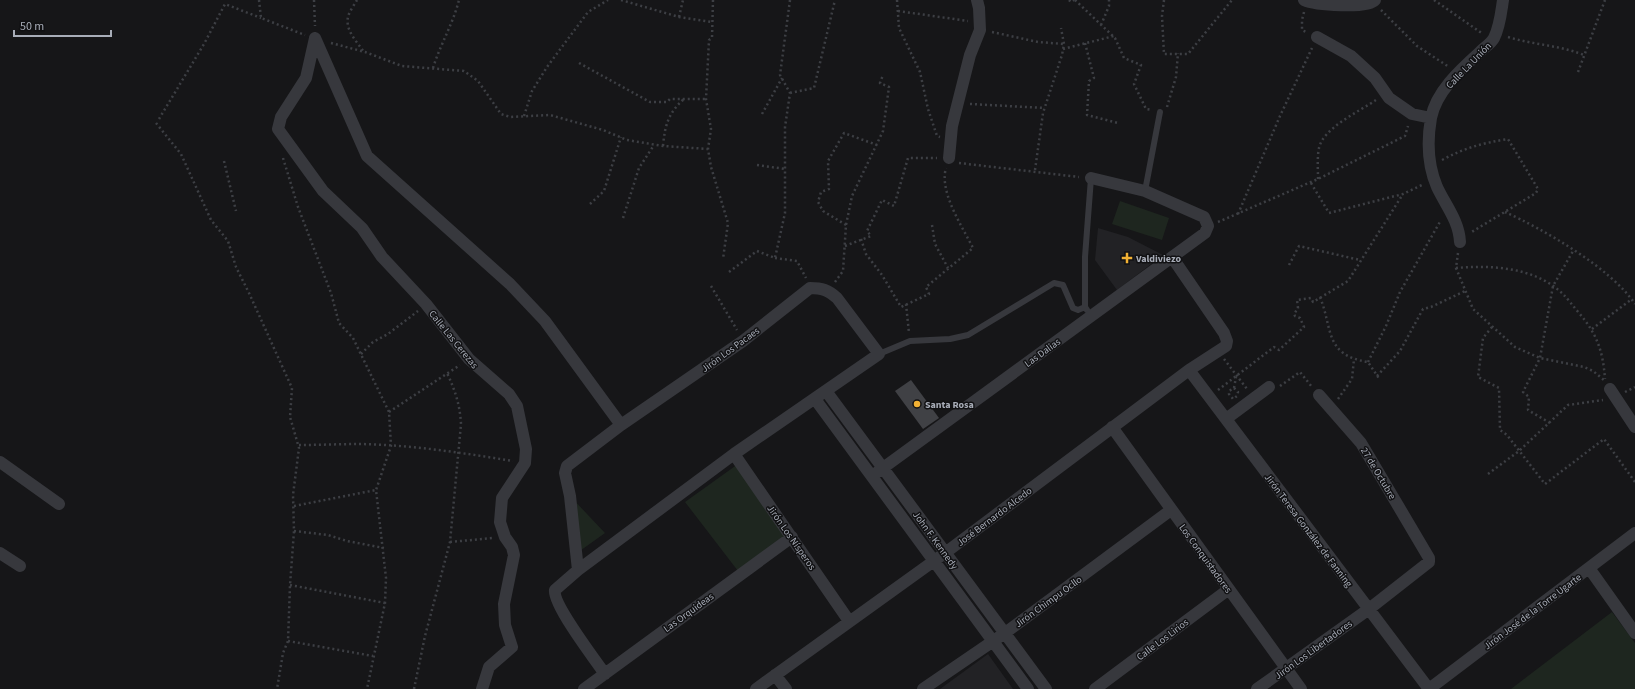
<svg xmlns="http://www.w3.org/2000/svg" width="1635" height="689" font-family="'Source Sans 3',sans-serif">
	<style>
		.built { fill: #222225 }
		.green { fill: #1e261f }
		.building { fill: #404145 }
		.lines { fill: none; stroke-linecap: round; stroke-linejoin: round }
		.path { stroke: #3d3f44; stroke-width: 2.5; stroke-dasharray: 2 3; stroke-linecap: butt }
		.service { stroke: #37383d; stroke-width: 6 }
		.minor { stroke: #37383d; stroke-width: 12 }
		.poi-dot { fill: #f2b134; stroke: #111113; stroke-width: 1.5 }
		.labels { text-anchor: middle; stroke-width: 3; stroke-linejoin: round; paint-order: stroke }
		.street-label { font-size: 10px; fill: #a8adb8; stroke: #111113 }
		.poi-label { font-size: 10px; font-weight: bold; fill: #a8adb8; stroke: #111113; text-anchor: start }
	</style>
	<rect width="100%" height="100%" fill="#161618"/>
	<path class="built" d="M1098,228L1128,237L1163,255L1117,290L1095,260Z
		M988,654L1013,689H940Z"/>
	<path class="green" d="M1120,201L1169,218L1162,240L1112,224Z
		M738,464L788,534L738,571L685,502Z
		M570,496L605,533L577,553Z
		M1612,612L1635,643V689H1511Z"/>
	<path class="building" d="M911,380L939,418L923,429L895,391Z"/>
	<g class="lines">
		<path class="path" d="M259,0L261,18L305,35
			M314,0L315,26
			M357,0C354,5 349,12 348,17C345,30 357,42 364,52
			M621,0L679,17L712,22
			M713,0L712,38L709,40L706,99L711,129L708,149L711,167L728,223L723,259
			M897,0L899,28L920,72L928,109L937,136L940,137
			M1069,0L1071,2L1074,0
			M1075,0L1115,38L1124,58L1141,65L1134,84L1146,109L1152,110
			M1164,0L1162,16L1164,54H1188L1232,0
			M1434,0L1483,34
			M1381,10L1417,46L1449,67
			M898,11L968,21
			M1304,12L1302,20V30L1308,33
			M679,17L683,0
			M1101,25L1109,6V0
			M992,32L1038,42L1064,44
			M1508,37C1534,45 1559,45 1584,55
			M331,43L365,52L402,66L464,71L478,81L501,114L510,117L550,115L603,130L627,140L663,146L708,149
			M1085,43L1094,78L1089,81L1087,115L1118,123
			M1063,49L1114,36
			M579,63L650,102H667L670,99H706
			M433,68C440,45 453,24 459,0
			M1578,72L1605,0
			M790,93L814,88L835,0
			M970,104L1045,108
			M1167,107L1176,77L1178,53
			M762,114L782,78
			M524,116L532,91L547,67L588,12L608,0
			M159,119L204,44L225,4L261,18
			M156,123L181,154L211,220L228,241L236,267L249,293L292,388L290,417L299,448L293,495L294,531L290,585L288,641L283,653L277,689
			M663,146C665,125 668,113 685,98
			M283,158L298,207L331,293L339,323L353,338L389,412L391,446L376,490L386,578L385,603L367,689
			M1442,160C1464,148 1483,143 1508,139L1538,189L1536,193L1470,233
			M224,161L236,211
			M959,163L1079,177
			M757,165L785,169
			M1035,170L1043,113L1062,55L1064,44L1061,28
			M1318,179C1318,169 1317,158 1319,148C1323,128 1360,111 1376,100
			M1311,183L1329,213L1403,194L1424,184
			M590,204L604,191L621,137
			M1505,212C1543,229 1611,268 1635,304
			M1238,214L1280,116L1312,48
			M623,218L639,168L654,145
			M1218,222L1318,179L1405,136L1408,126
			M846,225L823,211L818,202L821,192L829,189L828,161L844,133L877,145
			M932,225L935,244L948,268
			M861,239L866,254L882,275L901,307L929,294L926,287L973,248C962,226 939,192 946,168
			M845,246L871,236L867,231L882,200L894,206L908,158H937
			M1458,253L1456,268L1473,309L1515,347L1540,358L1584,367L1593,371L1604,380
			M775,258L797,261L806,278
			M1289,265L1299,246L1360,260
			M1456,268C1492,265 1535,267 1563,294C1568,299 1573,306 1579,313C1597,334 1603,351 1605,379
			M729,272L757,251L775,258L785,213V127L790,93L780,75L790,0
			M835,282L843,271L846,225L852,196L883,131L889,87L880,83L883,75
			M711,286L737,330
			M1320,297C1333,329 1324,355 1368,362L1380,380
			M906,304L909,333
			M1492,327L1483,338L1478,377L1499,388L1500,430L1507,435L1545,484L1604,439L1635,482
			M1592,329L1632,299
			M361,354L373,342L388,334L418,311
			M1224,359L1247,389
			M1368,362L1386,326L1400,292L1441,220
			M1377,376L1400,351L1423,309L1431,307L1465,291
			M1280,386L1300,372L1312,387
			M1234,388L1238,392L1237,396L1233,399L1229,394V391Z
			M1234,388L1236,377
			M1218,390L1274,347L1279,350L1304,327L1300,318L1295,316L1294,314L1298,308L1297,300L1311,298L1313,302L1348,281L1403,194
			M1625,392L1635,387
			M1338,399L1352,379L1354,359
			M389,412L460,365
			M1550,423L1528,410L1529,397L1523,392L1540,358L1553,286L1573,251
			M299,445C319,445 340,444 360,444C412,445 463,453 513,461
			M1488,474L1519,451L1568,405L1603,400
			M294,506L376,490
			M294,531L328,535L347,541L384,548
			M450,542L493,538
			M290,585L385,603
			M288,641L373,656
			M414,689L425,636L450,542L461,424C460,405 455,390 447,373"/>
		<path class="service" d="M1145,191L1160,112
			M1087,310L1085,307V257L1091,178
			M879,354L910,341L950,339L968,335L1054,283L1063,285L1073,308L1078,310L1085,307"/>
		<path class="minor" d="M1304,0C1315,5 1368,9 1375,0
			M1317,37L1351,56L1375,78L1389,98L1412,114L1431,118
			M315,38L306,78L281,117L278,129L323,191L362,228L382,257L426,304L469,359L509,394L517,406L526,449L525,463L502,498L500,522L505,537L512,547L514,555L504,604L505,625L512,647L489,667L482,689
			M315,38L367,156L510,284L545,321L621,425
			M949,158L952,126L970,55L980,30L979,8L977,0
			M1460,242C1459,221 1446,206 1437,187C1428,166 1427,141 1431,118C1436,92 1460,70 1479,53C1483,48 1491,44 1494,38C1500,26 1501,13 1503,0
			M1189,370L1429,689
			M1610,389L1635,427
			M826,391L1046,689
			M815,399L1028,689
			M1226,419L1269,387
			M1112,427L1301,689
			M734,454L849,621
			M0,462L59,504
			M872,476L1205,233L1208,226L1204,217L1145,191L1091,178
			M0,553L20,566
			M1589,568L1635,633
			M578,570L570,496L565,473L567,466L621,425L743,341L810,288C822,288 828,290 837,298L879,354L734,454L578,570L555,590C552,603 595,660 605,674
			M775,675L786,689
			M584,689L792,537
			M756,689L945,553L1189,370L1226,346L1227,341L1224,333L1172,257
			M923,689L1005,633L1171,510
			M1095,689L1229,589
			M1257,689L1369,609L1429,562V558L1361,443L1319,395
			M1429,689L1635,533"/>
	</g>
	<g class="poi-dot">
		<path d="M1125 252h4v4h4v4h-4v4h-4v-4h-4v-4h4z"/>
		<circle cx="917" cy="404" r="4"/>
	</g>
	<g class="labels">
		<g class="street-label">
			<text transform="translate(1468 65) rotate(-46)" y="4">Calle La Unión</text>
			<text transform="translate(454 339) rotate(51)" y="4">Calle Las Cerezas</text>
			<text transform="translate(730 349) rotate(-36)" y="4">Jirón Los Pacaes</text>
			<text transform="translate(1042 352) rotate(-36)" y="4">Las Dalias</text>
			<text transform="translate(1379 473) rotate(59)" y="4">27 de Octubre</text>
			<text transform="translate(994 516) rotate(-37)" y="4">José Bernardo Alcedo</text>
			<text transform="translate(1309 530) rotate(53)" y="4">Jirón Teresa González de Fanning</text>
			<text transform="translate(792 537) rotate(55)" y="4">Jirón Los Nísperos</text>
			<text transform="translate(936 540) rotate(54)" y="4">John F. Kennedy</text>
			<text transform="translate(1206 558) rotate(54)" y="4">Los Conquistadores</text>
			<text transform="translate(1048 601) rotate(-36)" y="4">Jirón Chimpu Ocllo</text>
			<text transform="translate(1532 611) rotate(-37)" y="4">Jirón José de la Torre Ugarte</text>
			<text transform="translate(688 612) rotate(-36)" y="4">Las Orquideas</text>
			<text transform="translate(1162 639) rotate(-37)" y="4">Calle Los Lirios</text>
			<text transform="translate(1313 649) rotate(-36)" y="4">Jirón Los Libertadores</text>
		</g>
		<g class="poi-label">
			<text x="1136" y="262">Valdiviezo</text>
			<text x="925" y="408">Santa Rosa</text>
		</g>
	</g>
	<path d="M14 30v6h97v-6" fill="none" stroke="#a8adb8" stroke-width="2"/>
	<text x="20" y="30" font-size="12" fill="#a8adb8" stroke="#111113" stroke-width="3" paint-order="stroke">50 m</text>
</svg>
